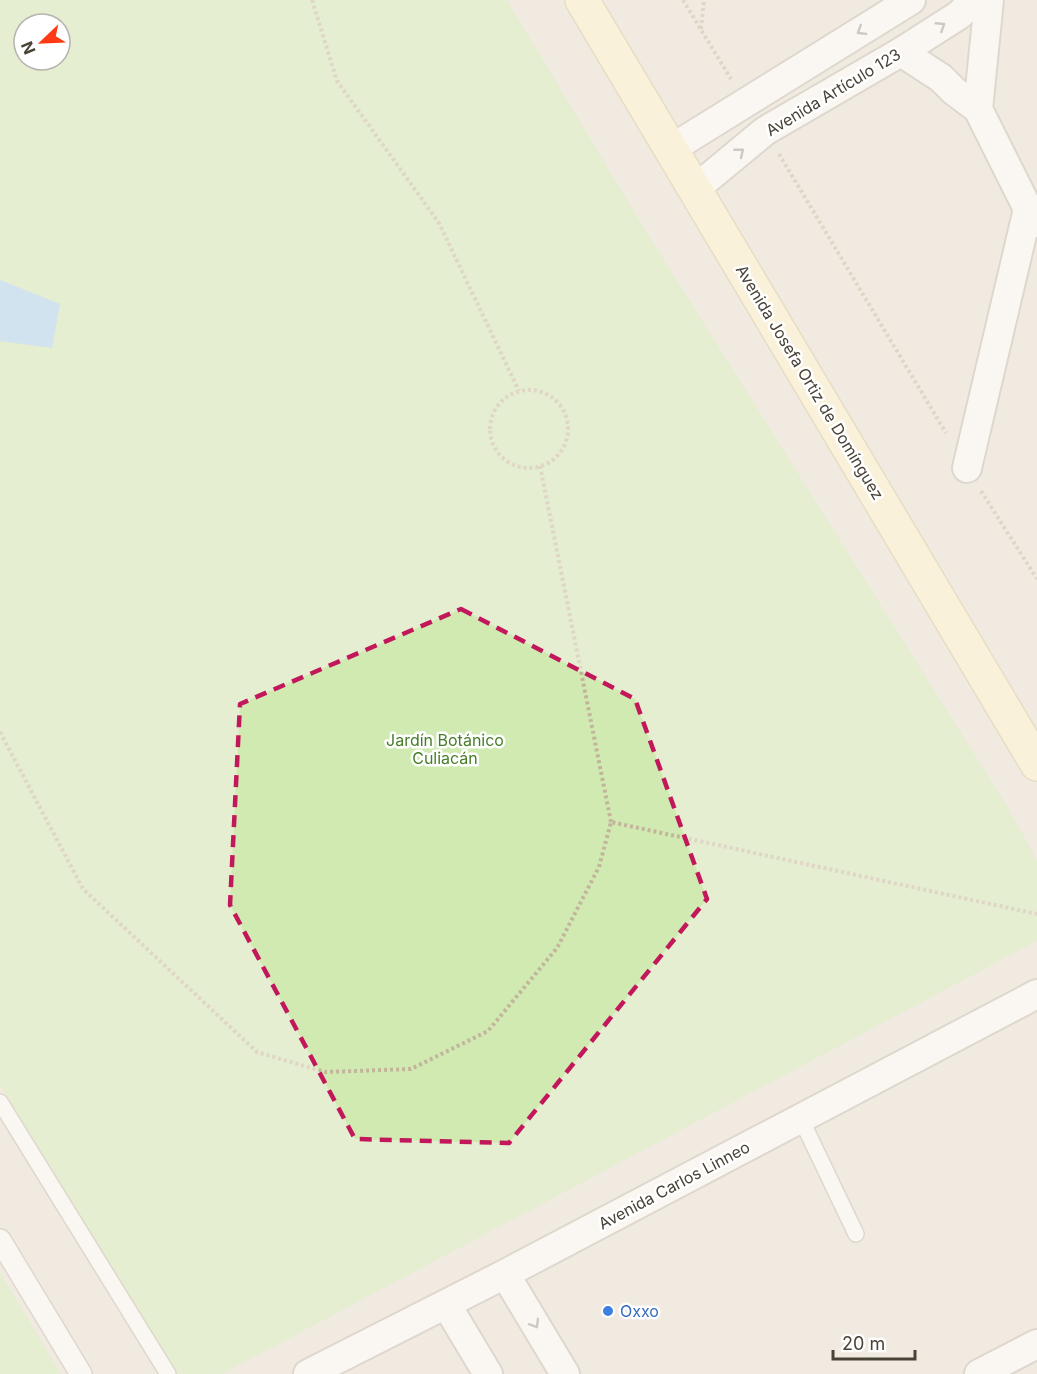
<svg xmlns="http://www.w3.org/2000/svg" width="1037" height="1374" font-family="Inter,sans-serif">
	<style>
		.residential { fill: #e9e3d7; fill-rule: evenodd }
		.green { fill: #d0eab1; fill-rule: evenodd }
		.water { fill: #a4d2f3 }
		.lines { fill: none; stroke-linecap: round; stroke-linejoin: round }
		.service-casing { stroke: #c1b9ab; stroke-width: 18 }
		.pedestrian-casing { stroke: #c1b9ab; stroke-width: 24 }
		.minor-casing { stroke: #c1b9ab; stroke-width: 32 }
		.secondary-casing { stroke: #d6c698; stroke-width: 36 }
		.path { stroke: #c3b59c; stroke-width: 4; stroke-dasharray: 3 3; stroke-linecap: butt }
		.service { stroke: #fff; stroke-width: 15 }
		.pedestrian { stroke: #fff; stroke-width: 21 }
		.minor { stroke: #fff; stroke-width: 28 }
		.secondary { stroke: #fff2c8; stroke-width: 33 }
		.oneway { stroke: #9b9791 }
		.marked { fill: none; stroke: #c2185b; stroke-width: 4.5; stroke-dasharray: 12 8; stroke-linejoin: round }
		.shop-dot { fill: #3f7fe0; stroke: #fff; stroke-width: 2 }
		.labels { text-anchor: middle; stroke-width: 5; stroke-linejoin: round; paint-order: stroke }
		.street-label { font-size: 16px; fill: #494237; stroke: #fff }
		.park-label { font-size: 16px; fill: #477d28; stroke: #fff }
		.shop-label { font-size: 16px; fill: #366cbe; stroke: #fff; text-anchor: start }
	</style>
	<rect width="100%" height="100%" fill="#f5f1e9"/>
	<path class="residential" d="M0,0H1037V1374H0ZM24,24H60V60H24Z"/>
	<path class="green" d="M0,0H507L644,228L1007,806L1037,860V941L222,1374H177L0,1085ZM24,24H60V60H24Z
		M0,1272L61,1374H0Z"/>
	<path class="water" d="M0,280L60,304L52,348L0,341Z"/>
	<g class="lines">
		<defs>
			<path id="service" d="M0,1102L168,1374
				M801,1119L856,1234"/>
			<path id="pedestrian" d="M0,1240L81,1374"/>
			<path id="minor" d="M901,52L941,78L954,91L978,109L1028,209L1037,223
				M978,109L989,0
				M671,149L911,0
				M695,189L765,131L901,52L959,15L974,0
				M967,468L1028,209
				M505,1274L565,1374
				M446,1304L488,1374
				M308,1374L505,1274L1037,994
				M979,1374L1037,1344"/>
			<path id="secondary" d="M582,0L1037,764"/>
		</defs>
		<use href="#service" class="service-casing"/>
		<use href="#pedestrian" class="pedestrian-casing"/>
		<use href="#minor" class="minor-casing"/>
		<use href="#secondary" class="secondary-casing"/>
		<path class="path" d="M312,0L337,81L439,223L519,391
			M683,0L731,79
			M701,29L704,0
			M779,154L946,433
			M490 429a39 39 0 1 1 78 0a39 39 0 1 1-78 0Z
			M540,466L611,822
			M981,491L1037,579
			M0,732L83,889L257,1052L325,1072L411,1069L488,1031L557,948L599,867L611,822L1037,914"/>
		<use href="#service" class="service"/>
		<use href="#pedestrian" class="pedestrian"/>
		<use href="#minor" class="minor"/>
		<use href="#secondary" class="secondary"/>
	</g>
	<defs><path id="oneway-chevron" d="M-2-3.5L2.5 0L-2 3.5" fill="none" stroke-width="1.6" stroke-linecap="round" stroke-linejoin="round" transform="scale(1.5)"/></defs>
	<g class="oneway">
		<use href="#oneway-chevron" transform="translate(941 26) rotate(-33)"/>
		<use href="#oneway-chevron" transform="translate(861 31) rotate(148)"/>
		<use href="#oneway-chevron" transform="translate(740 152) rotate(-39)"/>
		<use href="#oneway-chevron" transform="translate(535 1324) rotate(59)"/>
	</g>
	<path d="M0 0H1037V1374H0ZM461,609L635,699L707,899L509,1143L355,1139L230,905L240,704Z" fill="#f5f1e9" fill-opacity=".55" fill-rule="evenodd"/>
	<path class="marked" d="M461,609L635,699L707,899L509,1143L355,1139L230,905L240,704Z"/>
	<circle class="shop-dot" cx="608" cy="1311" r="6"/>
	<g class="labels">
		<g class="street-label">
			<text transform="translate(833 92) rotate(-31)" y="6">Avenida Artículo 123</text>
			<text transform="translate(810 382) rotate(59)" y="6">Avenida Josefa Ortiz de Domínguez</text>
			<text transform="translate(674 1185) rotate(-28)" y="6">Avenida Carlos Linneo</text>
		</g>
		<g class="park-label">
			<text x="445" y="746">Jardín Botánico<tspan x="445" dy="18">Culiacán</tspan></text>
		</g>
		<g class="shop-label">
			<text x="620" y="1317">Oxxo</text>
		</g>
	</g>
	<g transform="translate(42 42) rotate(247)"><circle r="28" fill="#ffffff" stroke="#b6b3af" stroke-width="1.5"/>
	<path d="M0-4.5L10 22L0 15L-10 22Z" fill="#ff3a15"/>
	<text y="-9" font-size="16" font-weight="bold" text-anchor="middle" fill="#494237">N</text>
	</g>
	<path d="M833 1350v9h82v-9" fill="none" stroke="#494237" stroke-width="3"/>
	<text x="842" y="1350" font-size="18" fill="#494237" stroke="#ffffff" stroke-width="4.5" paint-order="stroke">20 m</text>
</svg>
